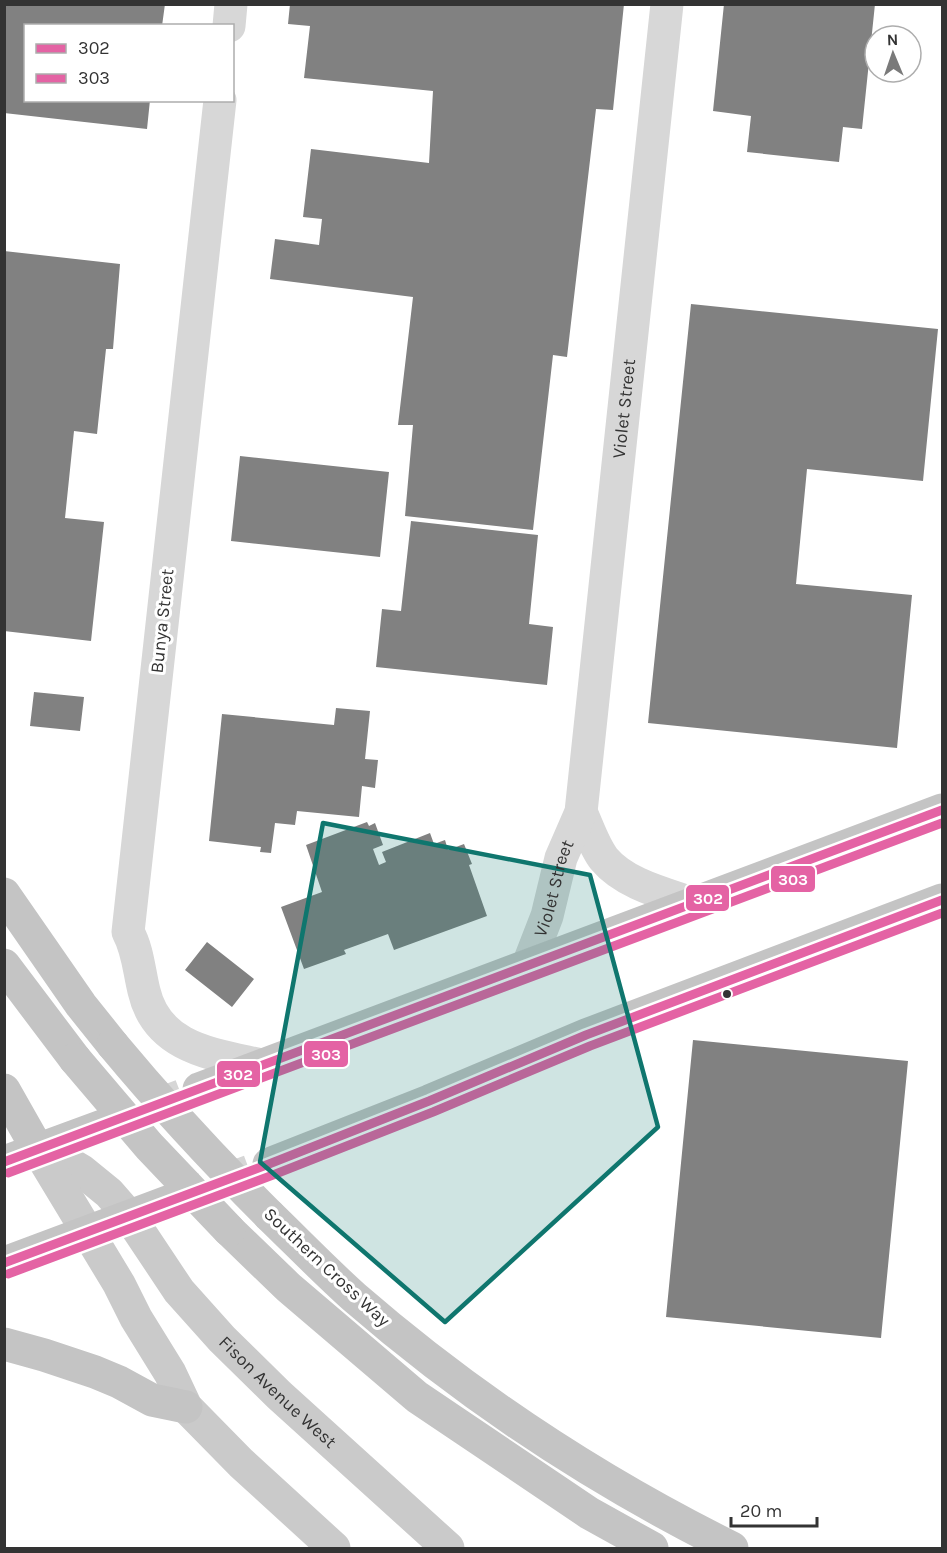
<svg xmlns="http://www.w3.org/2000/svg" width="947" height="1553" font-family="Karla,sans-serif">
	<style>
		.building { fill: #818181 }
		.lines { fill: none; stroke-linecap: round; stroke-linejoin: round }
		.highway-tunnel { stroke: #d6d6d6; stroke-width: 33; stroke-dasharray: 33 16; stroke-linecap: butt }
		.minor { stroke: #d7d7d7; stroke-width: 33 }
		.major { stroke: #cacaca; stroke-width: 33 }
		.highway { stroke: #c4c4c4; stroke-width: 33 }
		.highway-bridge { stroke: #c4c4c4; stroke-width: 33 }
		.bus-1-casing { stroke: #fff; stroke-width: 14 }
		.bus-2-casing { stroke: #fff; stroke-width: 14 }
		.bus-1 { stroke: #e463a4; stroke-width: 9 }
		.bus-2 { stroke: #e463a4; stroke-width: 9 }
		.marked { fill: #0f766e; fill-opacity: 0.2; stroke: #0f766e; stroke-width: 4.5; stroke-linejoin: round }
		.bus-dot { fill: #333; stroke: #fff; stroke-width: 2 }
		.labels { text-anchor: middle; stroke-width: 6; stroke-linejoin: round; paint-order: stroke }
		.street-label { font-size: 18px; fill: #333; stroke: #fff }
		.line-badge { stroke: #fff; stroke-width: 2 }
		.badge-label { font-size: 16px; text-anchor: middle; font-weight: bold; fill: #fff }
	</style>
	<rect width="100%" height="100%" fill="#fff"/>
	<path class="building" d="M4,4H165L162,26H26V100H150L147,129L4,113Z
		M290,4H624L613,110L596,109L567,357L553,355L533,530L405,516L413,425H398L413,297L270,279L275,239L319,245L322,219L303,217L311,149L429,163L433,91L304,78L310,26L288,24Z
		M724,4H875L862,129L843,127L839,162L747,152L751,116L713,111Z
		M4,251L120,264L113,349H106L97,434L74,431L65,518L104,522L91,641L4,631Z
		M691,304L938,329L923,481L807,469L796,584L912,595L897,748L648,723Z
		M240,456L389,472L380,557L231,541Z
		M411,521L538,535L529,624L553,627L547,685L376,667L382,609L401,611Z
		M34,692L84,697L80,731L30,726Z
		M336,708L370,711L365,759L378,760L375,788L362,786L359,817L297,811L295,825L275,823L271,853L260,852L261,847L209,841L222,714L334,725Z
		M367,822L369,826L375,823L383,845L373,849L379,865L386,862L382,852L430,833L434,844L445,840L448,850L464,844L472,864L469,865L487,916L394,950L388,934L344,950L346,954L304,969L281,907L322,892L306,845Z
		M207,942L254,979L232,1007L185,970Z
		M693,1040L908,1061L881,1338L666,1317Z"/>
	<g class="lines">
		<path class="highway-tunnel" d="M105,1125L199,1089
			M173,1200L269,1164"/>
		<g class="minor">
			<path d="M229,26L231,4"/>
			<path d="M220,100L128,932C138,950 139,971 144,991C157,1048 212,1054 261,1065"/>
			<path d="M581,812C588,827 594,846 604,859C625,884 663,893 692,903"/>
			<path id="s1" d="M528,965L547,916L561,858L581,812L667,4"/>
		</g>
		<g class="major">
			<path id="s2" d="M43,1148L82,1171L109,1193L129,1216L179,1291L222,1339L279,1395L448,1548"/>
			<path d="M38,1150L119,1284L136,1318L170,1373L186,1407L241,1463L334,1548"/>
		</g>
		<path class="highway" d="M4,894L81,1005L113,1045
			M4,965L75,1059
			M199,1089L942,810
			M4,1090L38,1150
			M4,1162L105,1125
			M269,1164L429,1101L586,1035L942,900
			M269,1215C297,1242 325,1271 354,1297C468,1396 597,1481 732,1548
			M229,1230L288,1287L417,1397L589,1513L652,1548
			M4,1263L173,1200
			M4,1344L44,1355L95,1372L119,1382L152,1400L186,1407"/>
		<path class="highway-bridge" d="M113,1045C162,1104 214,1160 269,1215
			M75,1059L149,1146L229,1230"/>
		<defs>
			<path id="bus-1" d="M4,1162L942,810
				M4,1263L269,1164L429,1101L586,1035L942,900"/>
			<path id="bus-2" d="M8,1173L942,823
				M8,1274L273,1175L433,1112L590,1046L942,913"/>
		</defs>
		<use href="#bus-1" class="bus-1-casing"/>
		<use href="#bus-2" class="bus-2-casing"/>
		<use href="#bus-1" class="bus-1"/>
		<use href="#bus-2" class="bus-2"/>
	</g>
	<path class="marked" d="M323,823L590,875L658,1127L445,1322L260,1162Z"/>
	<circle class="bus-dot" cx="727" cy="994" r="5"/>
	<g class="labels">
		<g class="street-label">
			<text dy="6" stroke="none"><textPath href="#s1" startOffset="568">Violet Street</textPath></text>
			<text transform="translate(162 621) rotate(-84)" y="6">Bunya Street</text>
			<text dy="6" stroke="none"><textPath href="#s1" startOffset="81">Violet Street</textPath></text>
			<text transform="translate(327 1267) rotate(43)" y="6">Southern Cross Way</text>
			<text dy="6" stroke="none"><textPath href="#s2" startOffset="342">Fison Avenue West</textPath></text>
		</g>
	</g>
	<g class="line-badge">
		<rect x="770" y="865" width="46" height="28" rx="6" fill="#e463a4"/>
		<rect x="685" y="884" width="45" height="28" rx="6" fill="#e463a4"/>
		<rect x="303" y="1040" width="46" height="28" rx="6" fill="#e463a4"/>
		<rect x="216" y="1060" width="45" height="28" rx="6" fill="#e463a4"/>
	</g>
	<g class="badge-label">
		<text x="793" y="885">303</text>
		<text x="708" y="904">302</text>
		<text x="326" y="1060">303</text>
		<text x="238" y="1080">302</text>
	</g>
	<rect width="947" height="1553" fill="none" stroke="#333333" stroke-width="12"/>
	<rect x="24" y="24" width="210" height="78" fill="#ffffff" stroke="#adadad" stroke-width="1.5"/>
	<rect x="36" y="44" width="30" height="9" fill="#e463a4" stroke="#adadad" stroke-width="1.5"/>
	<text x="78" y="54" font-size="18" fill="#333333">302</text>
	<rect x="36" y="74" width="30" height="9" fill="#e463a4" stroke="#adadad" stroke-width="1.5"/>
	<text x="78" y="84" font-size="18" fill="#333333">303</text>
	<g transform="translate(893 54) rotate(358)"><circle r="28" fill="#ffffff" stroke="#adadad" stroke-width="1.5"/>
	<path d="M0-4.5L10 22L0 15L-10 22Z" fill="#7a7a7a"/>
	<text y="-9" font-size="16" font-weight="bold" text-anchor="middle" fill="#333333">N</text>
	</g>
	<path d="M731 1517v9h86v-9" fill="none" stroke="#333333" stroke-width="3"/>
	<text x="740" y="1517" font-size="18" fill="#333333" stroke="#ffffff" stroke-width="4.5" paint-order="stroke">20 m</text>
</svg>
